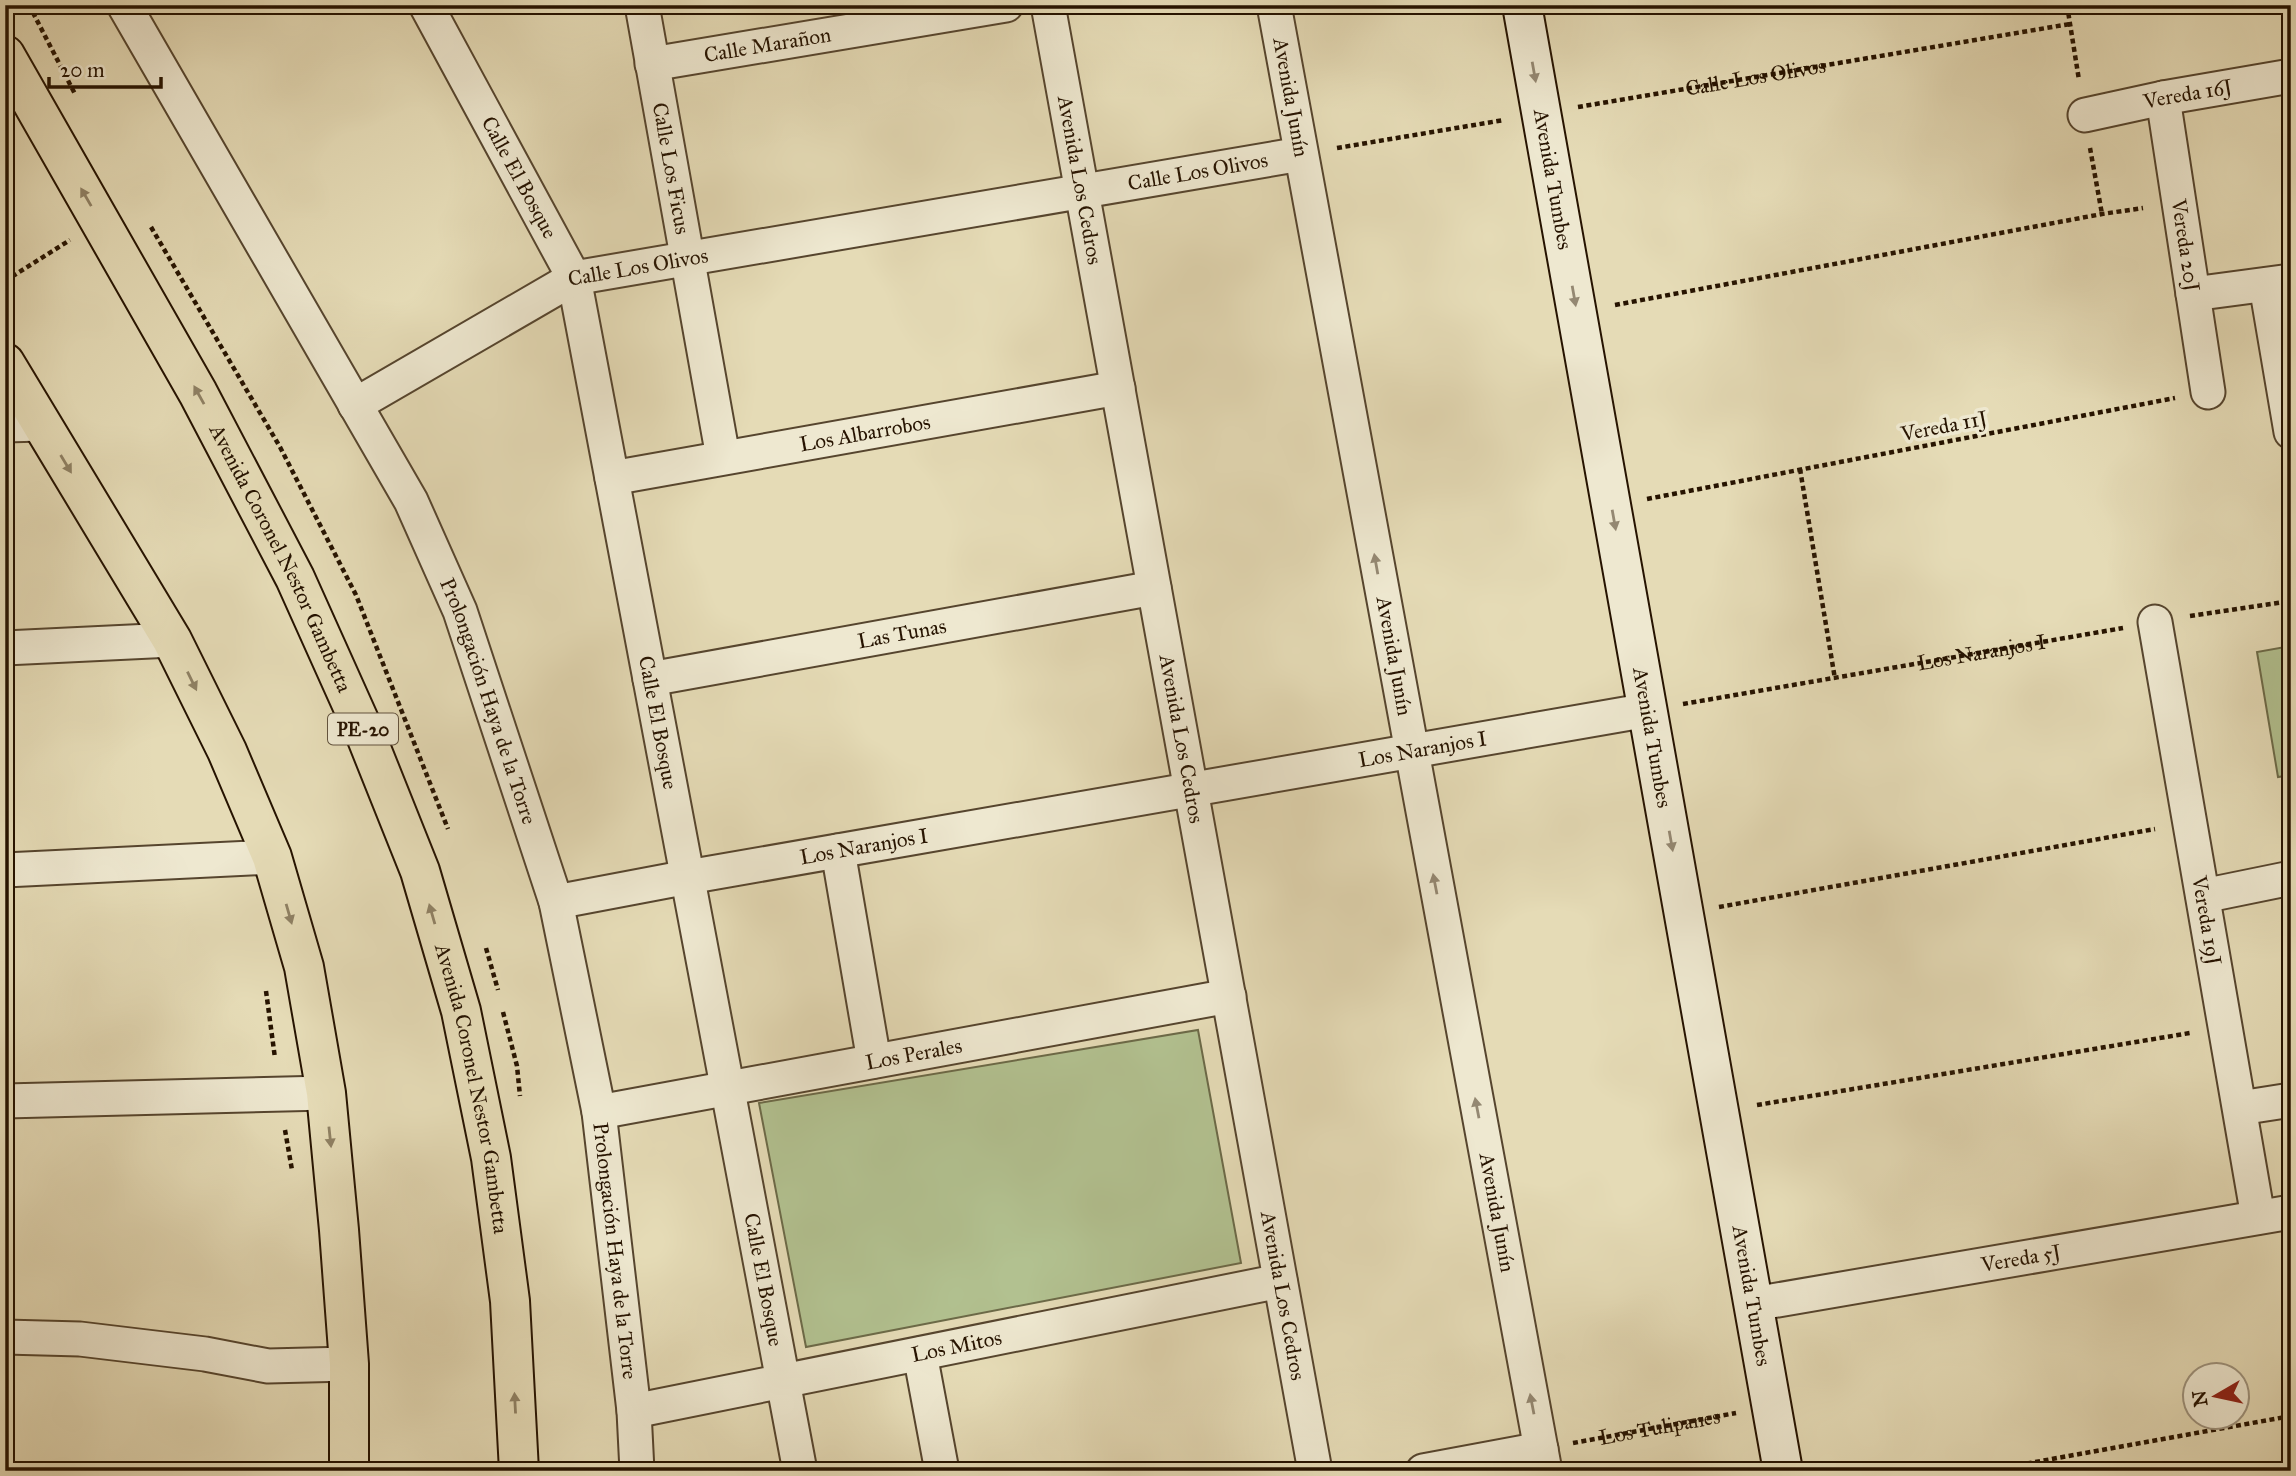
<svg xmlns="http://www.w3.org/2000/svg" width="2296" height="1476" font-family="'IM FELL Great Primer',serif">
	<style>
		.green { fill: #b2c190; stroke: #6c6a48; stroke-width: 2 }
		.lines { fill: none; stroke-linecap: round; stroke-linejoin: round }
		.street-casing { stroke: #56452e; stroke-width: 37 }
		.secondary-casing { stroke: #261300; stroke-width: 42 }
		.highway-casing { stroke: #261300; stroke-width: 42 }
		.path { stroke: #261300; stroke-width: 4.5; stroke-dasharray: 5 3.5; stroke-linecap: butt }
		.street { stroke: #eee8d0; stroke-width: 33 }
		.secondary { stroke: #eee8d0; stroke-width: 38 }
		.highway { stroke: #e5dbb6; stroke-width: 38 }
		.oneway { fill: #948872 }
		.oneway2 { fill: #8f8164 }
		.labels { text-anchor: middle; stroke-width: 7; stroke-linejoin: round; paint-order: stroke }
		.shield { fill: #eee8d0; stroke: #62533e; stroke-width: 2 }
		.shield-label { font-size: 19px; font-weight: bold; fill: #261300 }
		.street-label { font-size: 21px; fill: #261300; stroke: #eee8d0 }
	</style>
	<rect width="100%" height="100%" fill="#e5dbb6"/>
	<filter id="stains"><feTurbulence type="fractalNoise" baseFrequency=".00286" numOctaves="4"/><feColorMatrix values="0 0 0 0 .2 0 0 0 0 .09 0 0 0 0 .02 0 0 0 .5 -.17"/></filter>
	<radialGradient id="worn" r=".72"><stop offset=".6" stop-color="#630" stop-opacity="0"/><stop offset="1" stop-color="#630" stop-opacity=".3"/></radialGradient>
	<path class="green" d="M2291,646V775L2278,777L2257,652Z
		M1198,1030L1241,1263L806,1347L759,1103Z"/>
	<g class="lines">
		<defs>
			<g id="street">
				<path id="s4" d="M124,5L411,501L460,611L556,902L599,1112L634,1411L637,1471"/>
				<path id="s5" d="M426,5L574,278L800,1471"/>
				<path id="s6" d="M642,5L723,457"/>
				<path id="s7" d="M1048,5L1315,1471"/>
				<path id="s8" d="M1274,5L1545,1471"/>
				<path id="s9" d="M652,64L1006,5"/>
				<path id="s10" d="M2163,98L2208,392"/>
				<path id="s11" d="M2085,115L2163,98L2291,76"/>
				<path d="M2266,285L2291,432"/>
				<path d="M2193,294L2291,281"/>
				<path id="s12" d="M355,405L574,278L1301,154"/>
				<path d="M5,425L42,424"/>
				<path id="s13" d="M612,478L1118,388"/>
				<path id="s14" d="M2155,622L2258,1217"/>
				<path d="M5,648L172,640"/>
				<path id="s15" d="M650,679L1154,588"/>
				<path d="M838,851L874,1061"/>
				<path d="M5,870L272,857"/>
				<path d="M2203,896L2291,878"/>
				<path id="s16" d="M556,902L688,877L1648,710"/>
				<path d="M5,1101L326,1093"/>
				<path d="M2240,1108L2291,1100"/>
				<path id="s17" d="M599,1112L1229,996"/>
				<path id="s18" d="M1754,1304L2291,1212"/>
				<path d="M5,1337L80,1339L205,1354L268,1366L349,1364"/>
				<path d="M920,1354L942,1471"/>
				<path id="s19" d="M634,1411L1280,1281"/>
				<path d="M1423,1471L1541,1449"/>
			</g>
			<g id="secondary">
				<path id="s20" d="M1522,5L1783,1471"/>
			</g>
			<g id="highway">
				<path id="s21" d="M5,55L198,393L295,578L366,736L420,871L461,1011L491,1158L510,1301L519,1471"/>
				<path d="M5,363L172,640L227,751L272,857L304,967L326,1093L339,1230L349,1364V1471"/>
			</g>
		</defs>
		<use href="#street" class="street-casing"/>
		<use href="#secondary" class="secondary-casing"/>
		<use href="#highway" class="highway-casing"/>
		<g class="path">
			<path d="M29,5L75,94"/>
			<path d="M2067,5L2079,80"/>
			<path id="s1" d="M1578,107L2070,24"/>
			<path d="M1337,148L1504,120"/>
			<path d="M2090,148L2102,214"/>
			<path d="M151,227L280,447L356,595L448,829"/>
			<path d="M5,281L70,240"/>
			<path d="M1615,305L2102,214L2143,208"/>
			<path d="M1800,469L1835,679"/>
			<path d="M1647,499L2175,398"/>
			<path d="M2190,616L2291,601"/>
			<path id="s2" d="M1683,704L2123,628"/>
			<path d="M1719,907L2155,829"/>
			<path d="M486,948L498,990"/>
			<path d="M266,991L275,1058"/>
			<path d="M503,1012L517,1066L520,1096"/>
			<path d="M1757,1105L2190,1033"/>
			<path d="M285,1130L292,1170"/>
			<path id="s3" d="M1573,1443L1736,1413"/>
			<path d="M1985,1471L2291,1416"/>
		</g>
		<use href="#street" class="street"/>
		<use href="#secondary" class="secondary"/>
		<use href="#highway" class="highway"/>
	</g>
	<defs><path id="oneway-solid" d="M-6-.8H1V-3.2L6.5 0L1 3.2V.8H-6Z" transform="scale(1.75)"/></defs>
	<g class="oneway">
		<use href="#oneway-solid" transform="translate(1534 72) rotate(80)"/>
		<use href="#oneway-solid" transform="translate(1574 296) rotate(80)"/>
		<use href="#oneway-solid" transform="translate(1614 520) rotate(80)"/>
		<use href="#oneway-solid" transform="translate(1376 564) rotate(-100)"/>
		<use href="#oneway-solid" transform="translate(1671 841) rotate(80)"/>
		<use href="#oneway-solid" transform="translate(1435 884) rotate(-101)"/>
		<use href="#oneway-solid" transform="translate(1477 1108) rotate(-101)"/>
		<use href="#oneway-solid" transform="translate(1532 1404) rotate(-101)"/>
	</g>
	<g class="oneway2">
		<use href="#oneway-solid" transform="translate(86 197) rotate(-120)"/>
		<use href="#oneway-solid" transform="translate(199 395) rotate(-119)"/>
		<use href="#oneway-solid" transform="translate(66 464) rotate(59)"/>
		<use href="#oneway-solid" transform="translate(192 681) rotate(64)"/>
		<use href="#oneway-solid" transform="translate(289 914) rotate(74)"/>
		<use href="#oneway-solid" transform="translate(432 914) rotate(-106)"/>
		<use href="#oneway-solid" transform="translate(330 1137) rotate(84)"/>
		<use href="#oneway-solid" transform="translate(515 1403) rotate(-93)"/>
	</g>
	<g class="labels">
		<rect class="shield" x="328" y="713.5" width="70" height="31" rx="5"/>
		<g class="shield-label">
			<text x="363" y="736">PE-20</text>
		</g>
		<g class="street-label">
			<text dy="7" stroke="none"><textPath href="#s9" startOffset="117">Calle Marañon</textPath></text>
			<text dy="7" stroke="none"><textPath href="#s1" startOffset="180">Calle Los Olivos</textPath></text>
			<text dy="7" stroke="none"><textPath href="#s11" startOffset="105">Vereda 16J</textPath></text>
			<text dy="7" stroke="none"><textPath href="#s8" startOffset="94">Avenida Junín</textPath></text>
			<text dy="7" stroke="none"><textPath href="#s6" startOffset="166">Calle Los Ficus</textPath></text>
			<text dy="7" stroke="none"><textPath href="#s12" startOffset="886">Calle Los Olivos</textPath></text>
			<text dy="7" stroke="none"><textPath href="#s5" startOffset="196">Calle El Bosque</textPath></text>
			<text dy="7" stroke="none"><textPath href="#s7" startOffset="178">Avenida Los Cedros</textPath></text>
			<text dy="7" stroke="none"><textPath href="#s20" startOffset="177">Avenida Tumbes</textPath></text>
			<text dy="7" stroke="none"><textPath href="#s10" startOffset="149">Vereda 20J</textPath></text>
			<text dy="7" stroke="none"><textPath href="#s12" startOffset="318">Calle Los Olivos</textPath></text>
			<text transform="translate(1944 426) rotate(-11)" y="7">Vereda 11J</text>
			<text dy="7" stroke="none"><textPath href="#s13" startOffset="257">Los Albarrobos</textPath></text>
			<text dy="7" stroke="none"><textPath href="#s21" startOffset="574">Avenida Coronel Nestor Gambetta</textPath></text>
			<text dy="7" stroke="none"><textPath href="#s15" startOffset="256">Las Tunas</textPath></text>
			<text dy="7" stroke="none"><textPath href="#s2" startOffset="303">Los Naranjos I</textPath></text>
			<text dy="7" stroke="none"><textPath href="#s8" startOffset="662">Avenida Junín</textPath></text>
			<text dy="7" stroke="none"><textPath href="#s4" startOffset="788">Prolongación Haya de la Torre</textPath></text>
			<text dy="7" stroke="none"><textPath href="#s5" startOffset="763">Calle El Bosque</textPath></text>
			<text dy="7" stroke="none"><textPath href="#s7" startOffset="746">Avenida Los Cedros</textPath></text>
			<text dy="7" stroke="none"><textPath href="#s20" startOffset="744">Avenida Tumbes</textPath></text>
			<text dy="7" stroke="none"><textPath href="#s16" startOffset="880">Los Naranjos I</textPath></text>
			<text dy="7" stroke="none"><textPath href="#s16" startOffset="313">Los Naranjos I</textPath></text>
			<text dy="7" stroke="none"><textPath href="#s14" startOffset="303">Vereda 19J</textPath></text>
			<text dy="7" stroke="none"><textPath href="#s17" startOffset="320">Los Perales</textPath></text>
			<text dy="7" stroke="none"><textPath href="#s21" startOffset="1141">Avenida Coronel Nestor Gambetta</textPath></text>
			<text dy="7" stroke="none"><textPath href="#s8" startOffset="1228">Avenida Junín</textPath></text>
			<text dy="7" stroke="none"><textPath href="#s4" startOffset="1354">Prolongación Haya de la Torre</textPath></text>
			<text dy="7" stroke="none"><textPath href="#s18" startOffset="271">Vereda 5J</textPath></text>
			<text dy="7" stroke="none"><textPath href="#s5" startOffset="1330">Calle El Bosque</textPath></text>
			<text dy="7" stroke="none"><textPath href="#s7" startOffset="1312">Avenida Los Cedros</textPath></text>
			<text dy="7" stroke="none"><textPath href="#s20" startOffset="1311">Avenida Tumbes</textPath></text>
			<text dy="7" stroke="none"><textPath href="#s19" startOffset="329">Los Mitos</textPath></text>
			<text dy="7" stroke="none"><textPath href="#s3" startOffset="88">Los Tulipanes</textPath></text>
		</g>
	</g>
	<rect width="2296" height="1476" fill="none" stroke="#e5dbb6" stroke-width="28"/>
	<rect x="7" y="7" width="2282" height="1462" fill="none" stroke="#261300" stroke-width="3.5"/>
	<rect x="14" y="14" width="2268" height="1448" fill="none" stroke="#261300" stroke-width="2"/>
	<g transform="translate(2216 1396) rotate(261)"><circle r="33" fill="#eee8d0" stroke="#9e937d" stroke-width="2"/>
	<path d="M0-5L12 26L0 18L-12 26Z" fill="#8f2418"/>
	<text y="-10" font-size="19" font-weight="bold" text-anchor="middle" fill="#261300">N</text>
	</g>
	<path d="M49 77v10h112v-10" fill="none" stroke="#261300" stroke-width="3.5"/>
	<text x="60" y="77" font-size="21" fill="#261300" stroke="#eee8d0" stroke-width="5" paint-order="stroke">20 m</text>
	<rect width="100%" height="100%" filter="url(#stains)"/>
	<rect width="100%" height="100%" fill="url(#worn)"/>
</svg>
